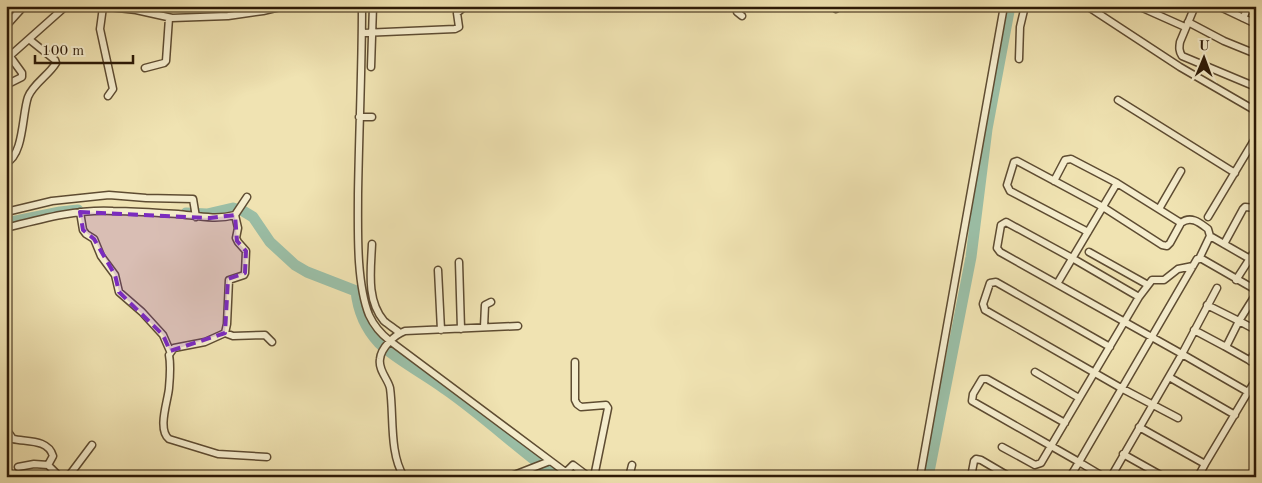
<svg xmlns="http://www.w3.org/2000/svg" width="1262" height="483" font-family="'Old Standard TT',serif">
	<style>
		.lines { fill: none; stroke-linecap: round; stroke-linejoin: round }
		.river { stroke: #9bbfa7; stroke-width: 11 }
		.minor-casing { stroke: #5e4c32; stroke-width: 9 }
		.minor { stroke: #f5edcd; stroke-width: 6 }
		.marked { fill: #7b2cbf; fill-opacity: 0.2; stroke: #7b2cbf; stroke-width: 4; stroke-dasharray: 10 6; stroke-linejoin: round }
	</style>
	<rect width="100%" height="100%" fill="#f0e3b2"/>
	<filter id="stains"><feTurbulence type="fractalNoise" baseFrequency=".004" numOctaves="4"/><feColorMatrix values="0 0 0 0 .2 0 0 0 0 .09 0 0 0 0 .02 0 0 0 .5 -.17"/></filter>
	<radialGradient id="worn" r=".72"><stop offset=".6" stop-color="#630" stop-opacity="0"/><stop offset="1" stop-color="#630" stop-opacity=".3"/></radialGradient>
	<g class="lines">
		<path class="river" d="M186,213L207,214L233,208L243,211L253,217L270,242L295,265L307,272L356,291C358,311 365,328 379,343C397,360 425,374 445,389C484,416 518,449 557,477
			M6,223L60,212L78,210
			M928,477L971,257L987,129L1010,6"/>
		<defs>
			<path id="minor" d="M100,6L136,10L172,18L228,16L263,11L284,6
				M362,6C362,69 359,131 358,194C358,229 356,282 369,315C374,326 381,334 390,341L572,477
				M736,6L737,12L742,16
				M1087,6L1180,67L1256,111
				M1138,6L1185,27
				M1195,6L1180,42C1179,48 1179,51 1182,56L1256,87
				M1218,6L1256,24
				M103,7L100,29L113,89L108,96
				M836,9L837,6
				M1243,18L1249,6
				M1188,22L1224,41L1256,54
				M6,26L24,6
				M362,33L455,29L459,27L457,13L465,6
				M6,55L12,54L66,6
				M1019,59L1020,27L1025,6
				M371,67L373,6
				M145,68L164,63L166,61L169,18
				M6,85L22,77V73L9,55
				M1118,100L1235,173
				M359,117H372
				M6,163C24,155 22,114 28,97C33,84 49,75 56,63L55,60L30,40
				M1054,181L1065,160L1071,159L1117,183
				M247,197L235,215L238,228L236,238L238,242L246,251L245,273L244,275L229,280L227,324L225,333L205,342L174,348L169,355C171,365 170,377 169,388C168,401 157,429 169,439L218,454L267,457
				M1159,209L1181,171
				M6,212L52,201L109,195L146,198L193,199L196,217
				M80,212L83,230L86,234L94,239L101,256L115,275L119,292L142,312L163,335L170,351
				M1208,217L1256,137
				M6,228C41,219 77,209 113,211C134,211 156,213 178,214C198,216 216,220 235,215
				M1088,232L1010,191L1007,185L1014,162L1017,161L1103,207L1162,245L1167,246L1170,243L1181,223
				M1210,236L1250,259
				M372,244C371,269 366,300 384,321C389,325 395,329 400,333
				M1224,244L1243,209L1245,207L1256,208
				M1089,252L1148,285
				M459,262L461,329
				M438,270L441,330
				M1236,280L1256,249
				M1057,284L1117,183L1181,223C1191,215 1200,223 1208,229L1210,236L1199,259
				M1217,288L1182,354L1248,392L1256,380
				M1256,294L1239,321L1256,330
				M484,327L485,305L491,302
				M1194,330L1224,346L1227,345L1239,321L1207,305
				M225,333L233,336L265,335L272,342
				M1224,346L1256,364
				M1110,347L996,282L990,283L983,304L985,310L1121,388L1178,418
				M1250,361L1256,350
				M575,362V400L577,404L581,407L606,405L608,408L594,477
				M1035,372L1079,398
				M1169,377L1235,415
				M1065,423L987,379H982L973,394L972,401L1051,446L1139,297L1152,280H1164L1178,269L1193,266
				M1139,427L1205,464L1198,477
				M6,429L13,439C27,442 48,439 53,456L48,465L60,477
				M1002,447L1035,465L1041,463L1051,446L1079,462L1197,259H1202L1256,290
				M1123,454L1164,477
				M1205,464L1248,392
				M18,467L34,464L48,465
				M566,472L573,465L589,477
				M71,473L79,477
				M66,477L71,473L92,445
				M404,477C389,453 394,416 390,388C388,379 378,370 380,359C381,348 394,335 405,331L518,326
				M509,477L550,461
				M632,477L630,473L632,465
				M920,477L1004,6
				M971,477L974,461L976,459L981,460L1010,477
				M1070,477L1079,462L1104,477
				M1111,477L1182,354L1000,252L997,248L1001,225L1006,222L1072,258L1139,297"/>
		</defs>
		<use href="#minor" class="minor-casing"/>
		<use href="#minor" class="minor"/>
	</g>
	<path class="marked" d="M80,212L210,218L235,215L237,241L246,251L245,273L228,279L225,333L170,351L163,335L119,292L115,275L94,239L83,230Z"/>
	<rect width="1262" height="483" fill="none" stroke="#f0e3b2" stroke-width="25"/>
	<rect x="8" y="8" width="1247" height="468" fill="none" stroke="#2d1a07" stroke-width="2.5"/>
	<rect x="12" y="12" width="1237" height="458" fill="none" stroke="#2d1a07"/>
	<g transform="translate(1204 58) rotate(1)" stroke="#f5edcd" stroke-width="4" paint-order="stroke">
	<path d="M0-4L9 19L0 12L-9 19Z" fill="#2d1a07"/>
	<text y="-8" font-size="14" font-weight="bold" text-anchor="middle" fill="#2d1a07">U</text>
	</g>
	<path d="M35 55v8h98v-8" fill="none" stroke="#2d1a07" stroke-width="2.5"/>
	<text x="42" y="55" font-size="15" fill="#2d1a07" stroke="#f5edcd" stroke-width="4" paint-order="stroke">100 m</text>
	<rect width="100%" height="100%" filter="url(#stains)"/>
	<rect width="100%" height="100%" fill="url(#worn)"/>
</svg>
